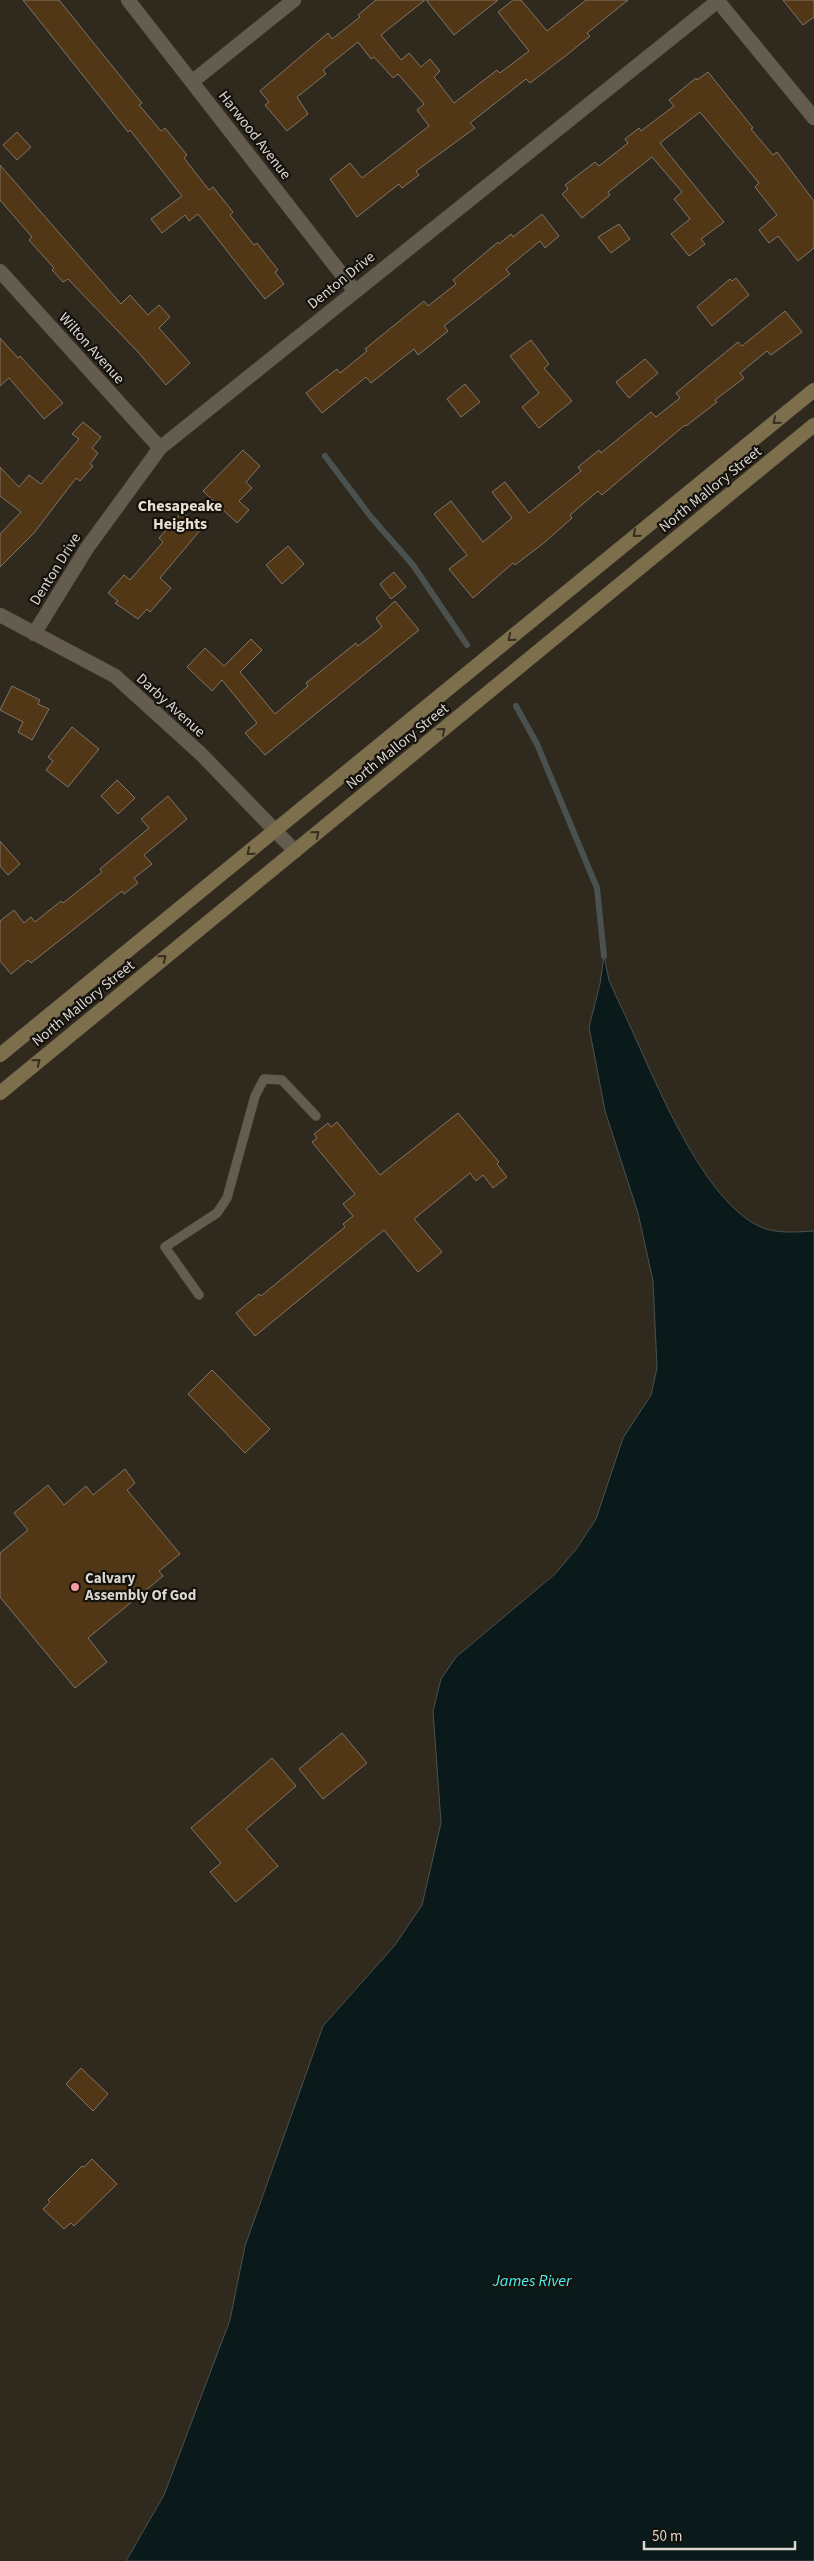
<svg xmlns="http://www.w3.org/2000/svg" width="814" height="2561" font-family="'Source Sans 3',sans-serif">
	<style>
		.water { fill: #0a1919; stroke: #495250 }
		.lines { fill: none; stroke-linecap: round; stroke-linejoin: round }
		.stream { stroke: #495250; stroke-width: 6 }
		.building { fill: #523716; stroke: #817569 }
		.service-casing { stroke: #4b453b; stroke-width: 10 }
		.minor-casing { stroke: #4b453b; stroke-width: 15 }
		.secondary-casing { stroke: #4b453b; stroke-width: 15 }
		.service { stroke: #645d4f; stroke-width: 9 }
		.minor { stroke: #645d4f; stroke-width: 14 }
		.secondary { stroke: #7e6f4c; stroke-width: 14 }
		.oneway { stroke: #342e20 }
		.poi-dot { fill: #f49aa0; stroke: #15120d; stroke-width: 2 }
		.labels { text-anchor: middle; stroke-width: 4.5; stroke-linejoin: round; paint-order: stroke }
		.street-label { font-size: 15px; fill: #dbd7d0; stroke: #15120d }
		.poi-label { font-size: 15px; font-weight: bold; fill: #dbd7d0; stroke: #15120d; text-anchor: start }
		.neighbourhood-label { font-size: 16px; font-weight: bold; fill: #e8e0d0; stroke: #15120d }
		.water-label { font-size: 16px; font-style: italic; fill: #4aeff3; stroke: #15120d }
	</style>
	<rect width="100%" height="100%" fill="#30291d"/>
	<path class="water" d="M604,956L609,980L616,996C647,1058 697,1199 761,1227C776,1234 798,1232 814,1231V2561H126L164,2495L230,2320L245,2246L323,2026L395,1945L422,1905L441,1823L433,1711L441,1679L456,1657L555,1574L577,1548L596,1519L623,1438L651,1395L657,1368L653,1281L638,1213L605,1111L589,1027L600,984Z"/>
	<g class="lines">
		<path class="stream" d="M325,456L371,517L413,565L467,645
			M516,706L537,744L597,888L604,956"/>
	</g>
	<path class="building" d="M23,0H59L142,103L139,105L161,131L165,128L187,155L184,158L209,190L213,187L233,212L230,215L254,245L257,243L278,270L275,272L284,284L265,299L198,214L189,221L185,215L162,233L151,219L182,196L130,130L128,132Z
		M376,0H425L381,35L401,60L409,53L421,67L430,59L440,71L434,77L454,103L497,70L500,73L529,51L498,12L513,0H521L547,31L586,0H628L587,33L590,36L568,54L530,83L526,79L470,123L475,128L416,171L419,175L402,188L399,184L357,217L330,179L350,163L362,178L429,126L417,110L424,104L398,74L393,78L374,57L371,59L358,42L323,70L326,74L297,97L308,114L287,131L265,105L269,102L260,91L328,33L332,39L360,17L358,15Z
		M426,0H498L454,35Z
		M783,0H814V17L803,25Z
		M708,72L753,128L751,129L773,155L777,152L814,201V248L798,261L778,236L769,243L759,230L777,215L755,187L759,183L700,112L660,143L724,222L701,239L705,244L689,256L671,234L690,219L674,199L682,192L652,157L608,192L610,195L582,218L562,194L568,189L565,185L595,162L599,166L628,143L625,139L639,128L641,131L674,106L669,100L696,78L697,80Z
		M17,132L31,147L17,160L3,145Z
		M0,165L121,304L130,295L148,315L159,305L170,317L159,328L190,363L166,385L138,352L68,279L63,282L52,270L54,268L29,240L32,237L0,200Z
		M542,214L559,236L545,248L540,241L506,269L510,274L444,326L448,331L418,355L414,349L371,383L366,377L322,413L306,393L337,369L340,373L367,351L365,349L424,301L428,306L456,284L453,280L498,242L499,244L511,234L513,237Z
		M619,224L630,239L611,253L598,237Z
		M736,278L749,295L712,326L697,307L730,279L732,281Z
		M785,311L802,332L771,355L767,351L740,373L744,378L715,400L717,402L686,426L685,425L602,495L598,491L570,515L572,518L545,542L515,565L513,563L473,598L449,569L467,555L434,514L451,501L483,542L512,518L492,492L505,482L529,513L581,471L578,467L599,450L601,453L651,412L656,417L680,398L676,393L738,342L742,346Z
		M0,338L18,358L20,356L63,403L44,419L9,378L0,386Z
		M531,340L549,364L544,368L572,401L539,428L522,407L539,393L510,356Z
		M645,359L658,373L629,398L616,382Z
		M465,384L480,402L461,417L447,399Z
		M83,422L101,437L92,448L98,453L90,464L93,466L80,481L76,478L34,533L0,567V534L21,512L0,496V467L19,487L29,475L41,484L79,439L72,434Z
		M243,450L260,466L246,482L252,488L239,501L249,510L237,523L203,491Z
		M182,512L202,528L160,578L171,588L150,612L147,609L138,619L115,603L118,601L108,593L124,575L130,580L163,542L159,538Z
		M288,546L304,564L282,584L266,565Z
		M394,572L406,587L391,599L380,584Z
		M395,601L419,630L265,755L245,733L257,723L222,680L212,691L187,667L205,648L224,666L251,639L262,650L240,672L275,714L308,686L306,683L356,643L358,646L382,627L376,618Z
		M12,686L40,700L38,704L49,709L32,740L18,732L23,722L0,710Z
		M72,727L99,749L68,787L46,770L53,761L48,757Z
		M117,780L135,798L118,814L101,796Z
		M168,796L187,819L144,855L152,864L134,878L138,883L124,894L122,891L31,963L28,960L11,974L0,961V921L14,910L24,923L31,917L35,922L61,901L63,903L102,872L100,869L149,828L141,819Z
		M0,841L20,864L8,875L0,866Z
		M458,1113L499,1162L497,1164L507,1177L493,1188L483,1175L476,1181L470,1173L414,1219L442,1252L418,1272L384,1230L255,1336L236,1313L259,1294L261,1296L345,1227L343,1224L353,1216L343,1204L355,1194L312,1142L317,1138L314,1134L328,1123L331,1127L337,1122L380,1175Z
		M212,1370L270,1429L245,1453L188,1394Z
		M125,1469L135,1483L127,1490L180,1554L159,1571L163,1576L88,1638L107,1662L75,1688L0,1597V1553L28,1530L14,1513L48,1485L64,1505L86,1486L93,1495Z
		M342,1733L367,1763L323,1799L299,1769Z
		M272,1758L296,1786L246,1829L278,1866L236,1902L210,1872L221,1863L191,1828Z
		M81,2068L108,2094L93,2111L66,2084Z
		M92,2159L117,2184L74,2226L71,2223L64,2229L43,2209L50,2202L48,2200L82,2166L84,2167Z"/>
	<g class="lines">
		<defs>
			<path id="service" d="M199,1295L165,1247L217,1213L227,1198L255,1096L264,1079L282,1080L316,1116"/>
			<path id="minor" d="M128,0L354,290
				M717,0L814,118
				M193,81L294,0
				M0,271L160,448
				M0,615L115,676L201,754L295,851
				M34,634L87,548L160,448L719,0"/>
			<path id="secondary" d="M0,1055L814,390
				M0,1093L814,425"/>
		</defs>
		<use href="#service" class="service-casing"/>
		<use href="#minor" class="minor-casing"/>
		<use href="#secondary" class="secondary-casing"/>
		<use href="#service" class="service"/>
		<use href="#minor" class="minor"/>
		<use href="#secondary" class="secondary"/>
	</g>
	<defs><path id="oneway-chevron" d="M-2-3.5L2.5 0L-2 3.5" fill="none" stroke-width="1.6" stroke-linecap="round" stroke-linejoin="round" transform="scale(1.25)"/></defs>
	<g class="oneway">
		<use href="#oneway-chevron" transform="translate(776 421) rotate(141)"/>
		<use href="#oneway-chevron" transform="translate(636 534) rotate(140)"/>
		<use href="#oneway-chevron" transform="translate(511 638) rotate(140)"/>
		<use href="#oneway-chevron" transform="translate(442 731) rotate(-39)"/>
		<use href="#oneway-chevron" transform="translate(316 834) rotate(-39)"/>
		<use href="#oneway-chevron" transform="translate(250 852) rotate(141)"/>
		<use href="#oneway-chevron" transform="translate(163 958) rotate(-39)"/>
		<use href="#oneway-chevron" transform="translate(37 1062) rotate(-39)"/>
	</g>
	<circle class="poi-dot" cx="75" cy="1587" r="5"/>
	<g class="labels">
		<g class="street-label">
			<text transform="translate(255 135) rotate(52)" y="5">Harwood Avenue</text>
			<text transform="translate(341 280) rotate(-39)" y="5">Denton Drive</text>
			<text transform="translate(92 348) rotate(48)" y="5">Wilton Avenue</text>
			<text transform="translate(710 489) rotate(-39)" y="5">North Mallory Street</text>
			<text transform="translate(55 569) rotate(-58)" y="5">Denton Drive</text>
			<text transform="translate(171 705) rotate(42)" y="5">Darby Avenue</text>
			<text transform="translate(397 746) rotate(-39)" y="5">North Mallory Street</text>
			<text transform="translate(83 1003) rotate(-39)" y="5">North Mallory Street</text>
		</g>
		<g class="poi-label">
			<text x="85" y="1583">Calvary<tspan x="85" dy="17">Assembly Of God</tspan></text>
		</g>
		<g class="neighbourhood-label">
			<text x="180" y="511">Chesapeake<tspan x="180" dy="18">Heights</tspan></text>
		</g>
		<g class="water-label">
			<text x="532" y="2286">James River</text>
		</g>
	</g>
	<path d="M644 2541v8h151v-8" fill="none" stroke="#dbd7d0" stroke-width="2.5"/>
	<text x="652" y="2541" font-size="15" fill="#dbd7d0" stroke="#15120d" stroke-width="4" paint-order="stroke">50 m</text>
</svg>
